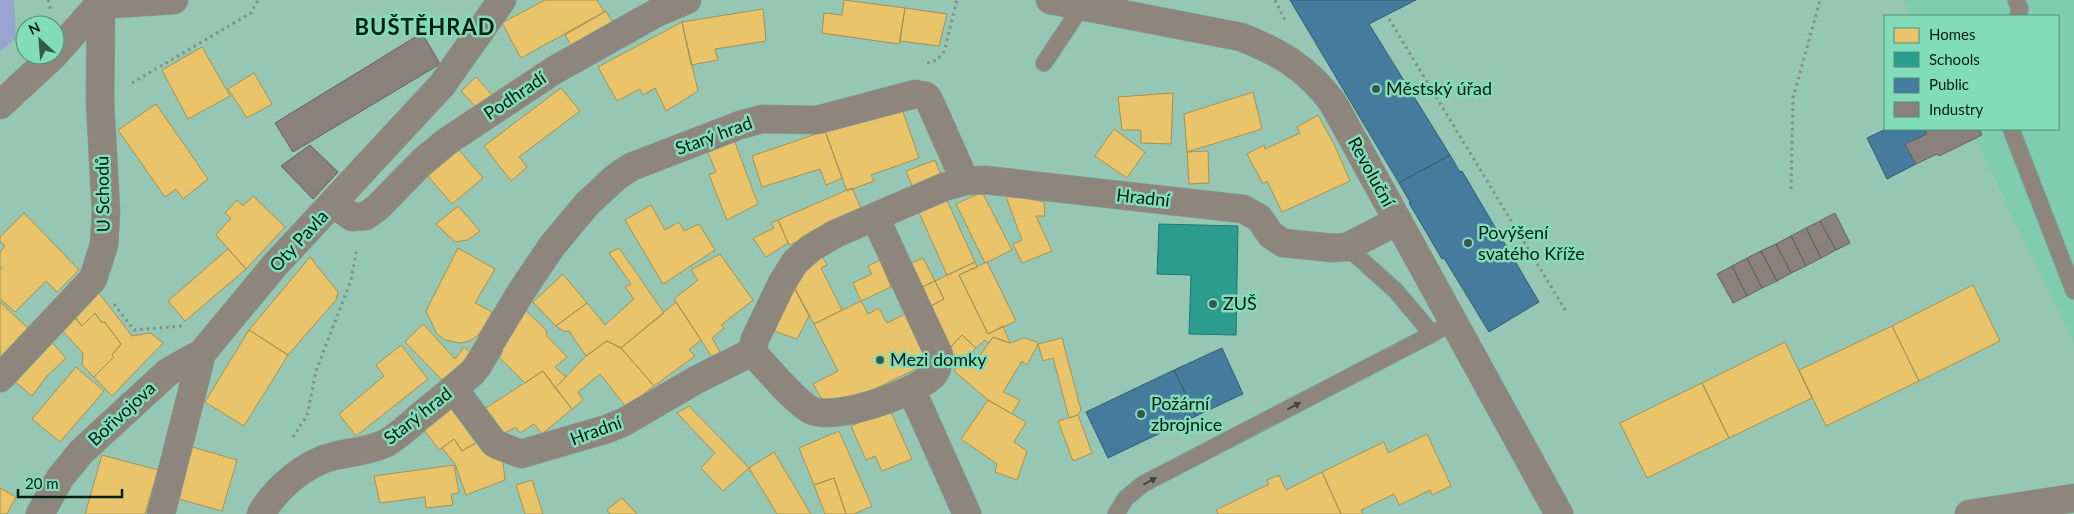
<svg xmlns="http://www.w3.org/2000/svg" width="2074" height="514" font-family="Lato,sans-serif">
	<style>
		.built { fill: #7fccb0 }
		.water { fill: #9aa5cf }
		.homes { fill: #e9c46a; stroke: #a49250 }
		.schools { fill: #2a9d8f; stroke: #1e776a }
		.public { fill: #457b9d; stroke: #315f74 }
		.industry { fill: #8a817c; stroke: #61635d }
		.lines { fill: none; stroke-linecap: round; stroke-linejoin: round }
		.service-casing { stroke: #7fa497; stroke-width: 18 }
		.minor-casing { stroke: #7fa497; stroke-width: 29 }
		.tertiary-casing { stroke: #7fa497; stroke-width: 29 }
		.path { stroke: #818e82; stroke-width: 3; stroke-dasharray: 2.5 4; stroke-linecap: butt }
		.service { stroke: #8e867c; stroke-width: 16 }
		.minor { stroke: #8e867c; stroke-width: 28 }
		.tertiary { stroke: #8e867c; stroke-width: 28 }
		.oneway { fill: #3a483e }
		.poi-dot { fill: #36594d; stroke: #82dbb9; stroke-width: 2 }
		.labels { text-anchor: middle; stroke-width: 5; stroke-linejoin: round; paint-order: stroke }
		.poi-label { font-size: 18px; fill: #021e15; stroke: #82dbb9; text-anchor: start }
		.street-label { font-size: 18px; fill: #021e15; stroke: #82dbb9 }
		.district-label { font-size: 22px; font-weight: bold; letter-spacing: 1px; fill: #021e15; stroke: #82dbb9 }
	</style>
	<rect width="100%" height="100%" fill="#96c7b4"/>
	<path class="built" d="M1903,0H2074V343L1975,138L1982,135L1979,129H2058V16H1911Z"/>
	<path class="water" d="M0,0H14L16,38L0,52Z"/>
	<path class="homes" d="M545,0H597L604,12L521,58L502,23Z
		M844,0L905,8L899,44L822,33L824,13L842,15Z
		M905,8L947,14L939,46L900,41Z
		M763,9L766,41L715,49L718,60L691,65L682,22Z
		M606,11L613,23L572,47L565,35Z
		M682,22L698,91L666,111L655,88L643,95L640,89L617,101L598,67Z
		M202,47L230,96L188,119L162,70Z
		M254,73L272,104L247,118L228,89Z
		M476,77L493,96L475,106L461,91Z
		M561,88L580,111L519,157L527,167L511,181L484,146Z
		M1253,92L1262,129L1187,152L1184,114Z
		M1173,93L1171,144L1141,143V130H1122L1118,97Z
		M156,104L208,179L183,199L176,189L165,197L118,130Z
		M901,106L919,158L871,175L874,181L847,191L825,131Z
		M1318,115L1335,146L1350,181L1282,212L1267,181L1263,184L1247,154L1264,145L1265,149L1300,133L1297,127Z
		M1114,129L1145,152L1127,178L1095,156Z
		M825,131L842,178L826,185L820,169L762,187L752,156Z
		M734,140L758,204L727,220L709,175L716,172L707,150Z
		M459,150L483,178L452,204L428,176Z
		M1208,151L1209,183L1189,184L1187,152Z
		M935,160L941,175L913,188L906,171Z
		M852,188L863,213L789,245L778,220Z
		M982,192L1012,250L985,263L956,204Z
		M1005,194L1044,202L1045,216H1036L1052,251L1022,263L1013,244L1022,240Z
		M253,196L285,227L246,269L216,235L231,218L225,213L237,200L243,206Z
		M945,196L975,262L947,275L917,208Z
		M651,205L665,230L679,222L684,231L699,224L715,250L663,284L625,220Z
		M458,206L480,231L468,240L455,242L436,224Z
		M24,213L79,270L57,292L46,281L15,312L0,299V270L2,268L0,266V252L5,246L0,241V237Z
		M778,220L788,243L766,257L753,238L774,228L771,223Z
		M458,248L495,269L475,303L492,312L482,331L477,336L470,341L460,343L445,340L437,334L426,311Z
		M619,248L664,313L621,348L607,341L586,356L569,331H563L556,326L587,303L605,325L634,299L625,287L631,284L609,253Z
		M228,249L246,269L185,321L168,301Z
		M819,251L827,265L821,268L842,310L814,324L790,279Z
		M720,254L753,300L721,325L724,328L712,338L720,352L712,357L674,299L698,280L691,270Z
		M310,257L338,292L336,300L288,355L249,330Z
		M923,258L935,281L920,288L908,265Z
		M880,260L891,287L861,301L853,283L872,274L868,266Z
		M975,262L977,267L959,275L988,334L1003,326L1010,343L993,337L989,343L985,340L976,348L962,335L951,347L931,306L944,299L935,281Z
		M987,262L1016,321L988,334L959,275Z
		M563,274L587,303L556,326L533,302Z
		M935,281L944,299L931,306L920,288Z
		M791,282L809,316L797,339L771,330Z
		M1973,285L2000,341L1919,381L1892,326Z
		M98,292L132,336L151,333L163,343L112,396L94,377L114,357L112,355L121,344L104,321L102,323L95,313L82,326L75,317Z
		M861,301L868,314L879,308L887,323L905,314L925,354L920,367L852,400L822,399L813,384L838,371L814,324Z
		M0,302L28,328L0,358Z
		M676,302L701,340L689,350L695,356L654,386L621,348Z
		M522,307L546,330L547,336L567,357L555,367L566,377L555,388L543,371L525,383L492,350Z
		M95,313L102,323L104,321L121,344L112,355L114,357L94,377L82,365L83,353L61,329L73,316L82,326Z
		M423,324L455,359L464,347L472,354L446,384L405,342Z
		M1892,326L1919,381L1826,426L1799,370Z
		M249,330L288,355L244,426L205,402Z
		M962,335L976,348L963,362L948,350Z
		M993,337L1010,343L1024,338L1037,342L1038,344L1027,365L1022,361L1003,392L1020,400L1012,414L988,400L954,371L962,361L972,366Z
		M1062,338L1081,410L1078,415L1069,418L1053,358L1043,361L1038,344Z
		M49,339L66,358L47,376L32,396L11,378Z
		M607,341L621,348L654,386L626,407L600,374L578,392L583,400L572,409L555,388L586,356Z
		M1785,342L1812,398L1729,438L1702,383Z
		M401,345L428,379L356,436L339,414L384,376L376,365Z
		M76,367L104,391L60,442L32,419Z
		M543,371L572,409L542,434L534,424L520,433L516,427L499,436L483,410Z
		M1702,383L1729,438L1647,478L1620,423Z
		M988,400L1026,422L1014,442L1027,451L1017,480L995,472L997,464L961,439Z
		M452,404L479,441L462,451L454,439L439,450L421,426Z
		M689,406L749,468L723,491L701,468L715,453L677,413Z
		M890,410L912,459L882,471L875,456L866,460L851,426Z
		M1078,415L1092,453L1073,461L1058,421Z
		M839,431L872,506L854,514H846L834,478L814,485L799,448Z
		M1427,434L1451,486L1432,495L1430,490L1399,505L1394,494L1361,510L1363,514H1341L1322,472L1384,442L1388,453Z
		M454,439L462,451L479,441L502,454L505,480L466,495L455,464L442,448Z
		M189,446L237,460L222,511L175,498Z
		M774,452L811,514H777L749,468Z
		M102,455L158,470L145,514H85Z
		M454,465L459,493L451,494L453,505L426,508L425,497L380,503L374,476Z
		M1322,472L1341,514H1218L1216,510L1269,484L1267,480L1279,475L1286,490Z
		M834,478L846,514H825L814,485Z
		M532,480L543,514H525L516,485Z
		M0,488L16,497L7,514H0Z
		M622,498L637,514H610L607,510Z"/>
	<path class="schools" d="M1159,224L1238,226L1236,335L1189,334L1191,275L1157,274Z"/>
	<path class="public" d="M1290,0H1416L1369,24L1450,155L1399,183Z
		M1886,129H1925L1927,134L1905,144L1916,164L1887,179L1867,138Z
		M1450,155L1460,172L1462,171L1539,302L1489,332L1444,258L1442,259L1409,203L1410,202L1399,183Z
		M1222,348L1243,394L1196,416L1174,370Z
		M1174,370L1196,416L1108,458L1086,412Z"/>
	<path class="industry" d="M422,33L440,64L293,152L275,123Z
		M1925,129H1979L1982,135L1939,156L1937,154L1916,164L1905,144L1927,134Z
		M310,145L338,172L313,199L281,166Z
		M1835,213L1850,243L1836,250L1820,221Z
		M1820,221L1836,250L1821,258L1806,228Z
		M1806,228L1821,258L1806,266L1791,236Z
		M1791,236L1806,266L1791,273L1776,244Z
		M1776,244L1791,273L1777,281L1761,251Z
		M1761,251L1777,281L1762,288L1747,258Z
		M1747,258L1762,288L1747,296L1732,266Z
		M1732,266L1747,296L1733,303L1717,274Z"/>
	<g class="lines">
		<defs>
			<path id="service" d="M2016,0L2020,9L2018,16
				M1044,63L1082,6
				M2011,129L2074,291
				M1347,247L1396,291L1432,334
				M1116,514L1126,498L1143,484L1432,334L1453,322"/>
			<path id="minor" d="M97,0L114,4L174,0
				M55,54L101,2
				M0,105L54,55
				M334,204L352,217L366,216L378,207L423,161L446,142L553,71L656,13L687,0
				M492,340L521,292L552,246L587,204L616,177L631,167L740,125L762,119L817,120L915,94L926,96L929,100L965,181
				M752,352L755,339L782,283L795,262L811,248L835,234L944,187L965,181L985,180L1243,209L1259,218L1271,235L1283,243L1333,248L1347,247L1398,221
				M0,378L93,279L104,245L106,212L100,102L101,2
				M454,389L494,443L500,446L521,454L607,429L624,422L696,380L752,352C765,365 797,405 813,411C838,420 913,394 932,376C938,370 938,363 939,355L875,217
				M911,389L967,514
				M40,514L60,478L81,452L168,372L202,353
				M161,514L202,353L275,265L442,85L502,0
				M261,514C276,488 305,463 334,456C351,452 370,451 386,443C398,436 409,426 419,417C437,403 454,388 472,373L477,367L489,347"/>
			<path id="tertiary" d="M1050,0L1241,37C1281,53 1307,68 1333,103L1559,514
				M1969,514L2074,498"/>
		</defs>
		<use href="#service" class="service-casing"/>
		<use href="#minor" class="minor-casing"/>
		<use href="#tertiary" class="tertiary-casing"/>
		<path class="path" d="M48,0L51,10
			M1275,0L1286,22
			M1389,19L1567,313
			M927,63L937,60L944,52L957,0
			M132,83L251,13L258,0
			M1791,189L1793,98L1820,0
			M114,304L134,330L183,326
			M293,437L307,416L316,371L351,280L357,248"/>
		<use href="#service" class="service"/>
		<use href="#minor" class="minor"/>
		<use href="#tertiary" class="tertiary"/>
	</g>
	<defs><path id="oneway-solid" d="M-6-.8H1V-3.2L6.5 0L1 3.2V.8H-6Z" transform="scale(1.25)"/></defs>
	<g class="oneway">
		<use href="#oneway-solid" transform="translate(1294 406) rotate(-27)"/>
		<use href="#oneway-solid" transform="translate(1150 481) rotate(-28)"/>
	</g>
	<g class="poi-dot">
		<circle cx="1376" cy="89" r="5"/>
		<circle cx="1468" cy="243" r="5"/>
		<circle cx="1213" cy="304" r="5"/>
		<circle cx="880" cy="360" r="5"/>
		<circle cx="1141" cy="414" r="5"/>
	</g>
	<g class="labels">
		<g class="poi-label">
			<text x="1386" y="95">Městský úřad</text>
			<text x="1478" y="239">Povýšení<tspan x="1478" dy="21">svatého Kříže</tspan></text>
			<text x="1223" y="310">ZUŠ</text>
			<text x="890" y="366">Mezi domky</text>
			<text x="1151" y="410">Požární<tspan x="1151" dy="21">zbrojnice</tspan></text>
		</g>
		<g class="street-label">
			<text transform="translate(515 96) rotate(-34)" y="6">Podhradí</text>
			<text transform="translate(714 136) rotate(-20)" y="6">Starý hrad</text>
			<text transform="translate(1371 172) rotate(61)" y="6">Revoluční</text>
			<text transform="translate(103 194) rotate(-91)" y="6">U Schodů</text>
			<text transform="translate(1143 198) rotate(6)" y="6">Hradní</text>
			<text transform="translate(299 241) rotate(-47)" y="6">Oty Pavla</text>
			<text transform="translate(122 414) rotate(-43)" y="6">Bořivojova</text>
			<text transform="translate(418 416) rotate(-38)" y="6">Starý hrad</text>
			<text transform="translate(596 431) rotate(-20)" y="6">Hradní</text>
		</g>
		<g class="district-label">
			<text x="425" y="35">BUŠTĚHRAD</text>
		</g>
	</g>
	<rect x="1884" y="15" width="175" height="115" fill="#82dbb9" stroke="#4f8f77"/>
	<rect x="1894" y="28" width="25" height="15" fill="#e9c46a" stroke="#4f8f77"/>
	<text x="1929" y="40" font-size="15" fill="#021e15">Homes</text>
	<rect x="1894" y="52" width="25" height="15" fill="#2a9d8f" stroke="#4f8f77"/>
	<text x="1929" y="65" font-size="15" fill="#021e15">Schools</text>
	<rect x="1894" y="78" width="25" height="15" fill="#457b9d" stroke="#4f8f77"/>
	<text x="1929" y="90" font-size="15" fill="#021e15">Public</text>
	<rect x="1894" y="102" width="25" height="15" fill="#8a817c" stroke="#4f8f77"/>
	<text x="1929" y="115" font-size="15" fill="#021e15">Industry</text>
	<g transform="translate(40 40) rotate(334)"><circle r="24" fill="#82dbb9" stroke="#4f8f77"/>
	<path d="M0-4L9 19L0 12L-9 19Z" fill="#36594d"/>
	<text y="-8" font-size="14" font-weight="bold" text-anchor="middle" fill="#021e15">N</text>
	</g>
	<path d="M18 489v8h104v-8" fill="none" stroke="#021e15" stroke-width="2.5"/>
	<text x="25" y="489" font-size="15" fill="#021e15" stroke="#82dbb9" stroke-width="4" paint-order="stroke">20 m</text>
</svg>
